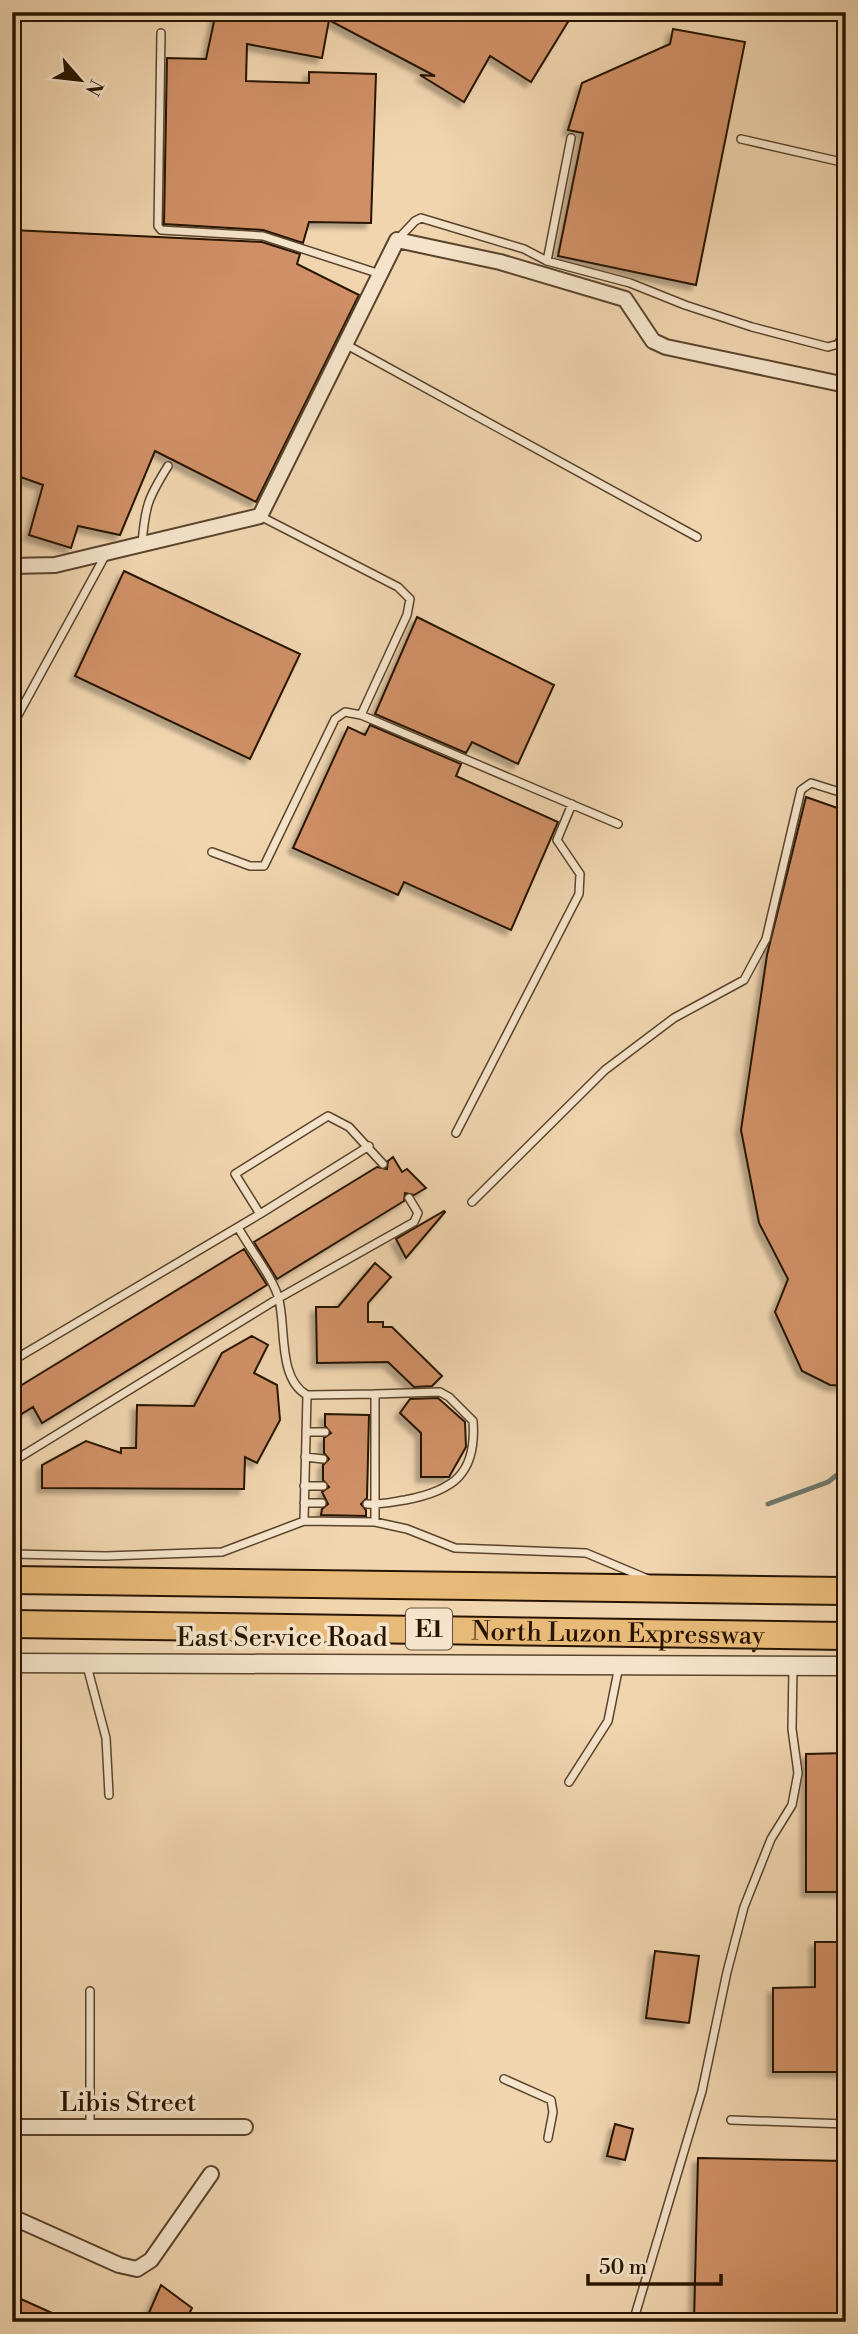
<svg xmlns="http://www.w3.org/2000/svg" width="858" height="2334" font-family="'Libre Bodoni',serif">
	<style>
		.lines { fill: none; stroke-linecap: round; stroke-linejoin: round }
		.stream { stroke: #6d766a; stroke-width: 5 }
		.building { fill: #d09066; stroke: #281400; stroke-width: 2; filter: url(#shadow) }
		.service-casing { stroke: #5a442c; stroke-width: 10 }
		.minor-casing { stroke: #5a442c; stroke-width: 18 }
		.tertiary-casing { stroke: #5a442c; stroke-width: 21 }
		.motorway-casing { stroke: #281400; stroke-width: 30 }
		.service { stroke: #f5e4cb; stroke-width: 7 }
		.minor { stroke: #f5e4cb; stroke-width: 14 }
		.tertiary { stroke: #f5e4cb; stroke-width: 18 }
		.motorway { stroke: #e8ba78; stroke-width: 26 }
		.labels { text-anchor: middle; stroke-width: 7; stroke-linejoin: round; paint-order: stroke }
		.shield { fill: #f5e4cb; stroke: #66523d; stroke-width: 2 }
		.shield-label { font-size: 24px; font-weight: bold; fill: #281400 }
		.street-label { font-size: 26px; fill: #281400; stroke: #f5e4cb }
	</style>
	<defs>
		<filter id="shadow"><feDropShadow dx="-5" dy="5" stdDeviation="2" flood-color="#0004"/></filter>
	</defs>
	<rect width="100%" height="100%" fill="#f0d5af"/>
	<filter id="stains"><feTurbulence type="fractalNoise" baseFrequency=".00286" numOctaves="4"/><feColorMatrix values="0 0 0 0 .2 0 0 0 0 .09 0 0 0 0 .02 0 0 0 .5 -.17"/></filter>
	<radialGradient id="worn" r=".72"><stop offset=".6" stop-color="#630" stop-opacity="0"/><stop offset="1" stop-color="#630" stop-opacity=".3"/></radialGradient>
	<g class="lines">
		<path class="stream" d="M768,1504L828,1482L846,1468"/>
	</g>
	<path class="building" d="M216,12H574L531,82L490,56L464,102L420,75L435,76L329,20L322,58L247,44L246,81L309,83V72L376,74L371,223L309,222L303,243L263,230L164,224L167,58L206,59Z
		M673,29L745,42L696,285L558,256L583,133L568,130L582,83L670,44Z
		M12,230L262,242L300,254L297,264L359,295L256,502L155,451L120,535L78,526L71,548L29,535L43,485L12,474Z
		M124,571L300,654L250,759L75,676Z
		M417,617L554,685L518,764L472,742L466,753L375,714Z
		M370,725L461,764L456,776L558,822L511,930L404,882L398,895L293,848L348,727L365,735Z
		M806,797L846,811V1386L830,1385L802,1371L775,1312L788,1279L759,1223L741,1130L767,955Z
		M393,1157L402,1172L407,1169L426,1188L414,1195L405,1193L404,1201L277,1279L254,1242L377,1167L387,1169L388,1161Z
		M444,1211L445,1212L406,1258L396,1239Z
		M244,1249L267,1285L42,1423L33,1407L12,1420V1391Z
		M375,1263L391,1277L368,1303V1322H383V1327H392L442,1376L432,1386L414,1387L388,1362L317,1363L316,1307H338Z
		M252,1336L268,1345L254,1373L277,1385L280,1420L257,1463L245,1457L244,1489L42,1488V1465L86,1441L121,1453V1448H136L137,1405L194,1406L222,1353Z
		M438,1398L465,1422L466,1447L449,1477H421V1433L400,1413L410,1399Z
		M325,1414L369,1415L367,1498L361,1504L366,1510V1516L321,1515L322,1509L328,1504L322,1492L329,1487L323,1480V1465L329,1459L324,1453V1438L331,1433L325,1426Z
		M846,1753V1892H806V1754Z
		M815,1942H846V2072H773V1988L815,1987Z
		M655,1951L699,1956L689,2023L646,2018Z
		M615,2124L633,2129L625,2160L607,2156Z
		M698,2158L846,2161V2322H694Z
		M161,2285L192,2308L185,2322H145Z
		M12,2295L72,2322H12Z"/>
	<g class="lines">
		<defs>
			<path id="service" d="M161,33L158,226L161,230L263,236L380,274
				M741,139L846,163
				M398,239L415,221L421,218L524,249L547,261L630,283L685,305L752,327L828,347L838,344L846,330
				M547,261L571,138
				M347,345L697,537
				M260,516L398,587L410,599L407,615L361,715
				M142,544C145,506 148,498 168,466
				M12,726L106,554
				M212,852L250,866H264L335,719L345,712L361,715L618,824
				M456,1133L579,894L580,874L557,840L572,804
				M472,1202L605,1070L674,1018L744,980L766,939L801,790L811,783L846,794
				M260,1214L369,1146
				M239,1229C250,1249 274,1279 279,1300C286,1329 278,1379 307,1395L375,1394V1522
				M12,1361L260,1214L235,1174L328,1116L349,1127L383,1164
				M306,1432H325
				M305,1457L323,1459
				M12,1462L279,1298L414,1222L418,1213L409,1198
				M304,1486H323
				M304,1503H322
				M367,1504C380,1505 392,1502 405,1500C453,1491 477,1474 473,1421L449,1397L440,1392L375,1394
				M304,1521L307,1395
				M12,1554L106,1556L222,1552L304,1521L375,1522L407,1529L455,1548L586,1553L648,1579
				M87,1666L106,1738L109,1795
				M569,1782L608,1721L619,1666
				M504,2079L551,2100L553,2112L548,2138
				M731,2120L846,2124
				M90,2127V1991
				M633,2322L702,2091L727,1972L744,1907L771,1839L792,1805L798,1773L792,1729L793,1667"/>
			<path id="minor" d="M12,566L55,565L260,516L397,240L500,262L625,299L653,341L666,347L846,385
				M12,2127H245
				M12,2217L119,2265L137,2269L151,2260L211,2174"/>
			<path id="tertiary" d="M12,1663L846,1666"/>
			<g id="motorway">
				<path d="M12,1580L846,1591"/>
				<path id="s1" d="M12,1624L846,1636"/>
			</g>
		</defs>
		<use href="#service" class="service-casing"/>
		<use href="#minor" class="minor-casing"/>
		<use href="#tertiary" class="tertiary-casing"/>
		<use href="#motorway" class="motorway-casing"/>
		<use href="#service" class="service"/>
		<use href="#minor" class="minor"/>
		<use href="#tertiary" class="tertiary"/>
		<use href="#motorway" class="motorway"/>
	</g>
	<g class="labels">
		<rect class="shield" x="406" y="1608.5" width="46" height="41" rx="5"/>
		<g class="shield-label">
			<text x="429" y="1637">E1</text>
		</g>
		<g class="street-label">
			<text dy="9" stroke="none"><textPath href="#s1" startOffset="606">North Luzon Expressway</textPath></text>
			<text x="282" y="1646">East Service Road</text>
			<text x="128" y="2111">Libis Street</text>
		</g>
	</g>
	<rect width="858" height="2334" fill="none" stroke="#f0d5af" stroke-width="42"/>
	<rect x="14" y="14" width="830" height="2306" fill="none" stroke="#281400" stroke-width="3.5"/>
	<rect x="21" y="21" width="816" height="2292" fill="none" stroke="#281400" stroke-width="2"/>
	<g transform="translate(80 80) rotate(118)" stroke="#f5e4cb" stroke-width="5" paint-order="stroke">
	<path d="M0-5L12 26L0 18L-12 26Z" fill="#281400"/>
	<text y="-10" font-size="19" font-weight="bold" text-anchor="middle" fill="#281400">N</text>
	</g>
	<path d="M588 2274v10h133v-10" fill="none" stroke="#281400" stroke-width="3.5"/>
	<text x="599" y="2274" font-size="21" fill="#281400" stroke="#f5e4cb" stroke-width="5" paint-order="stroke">50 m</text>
	<rect width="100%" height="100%" filter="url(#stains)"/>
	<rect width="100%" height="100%" fill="url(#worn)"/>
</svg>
